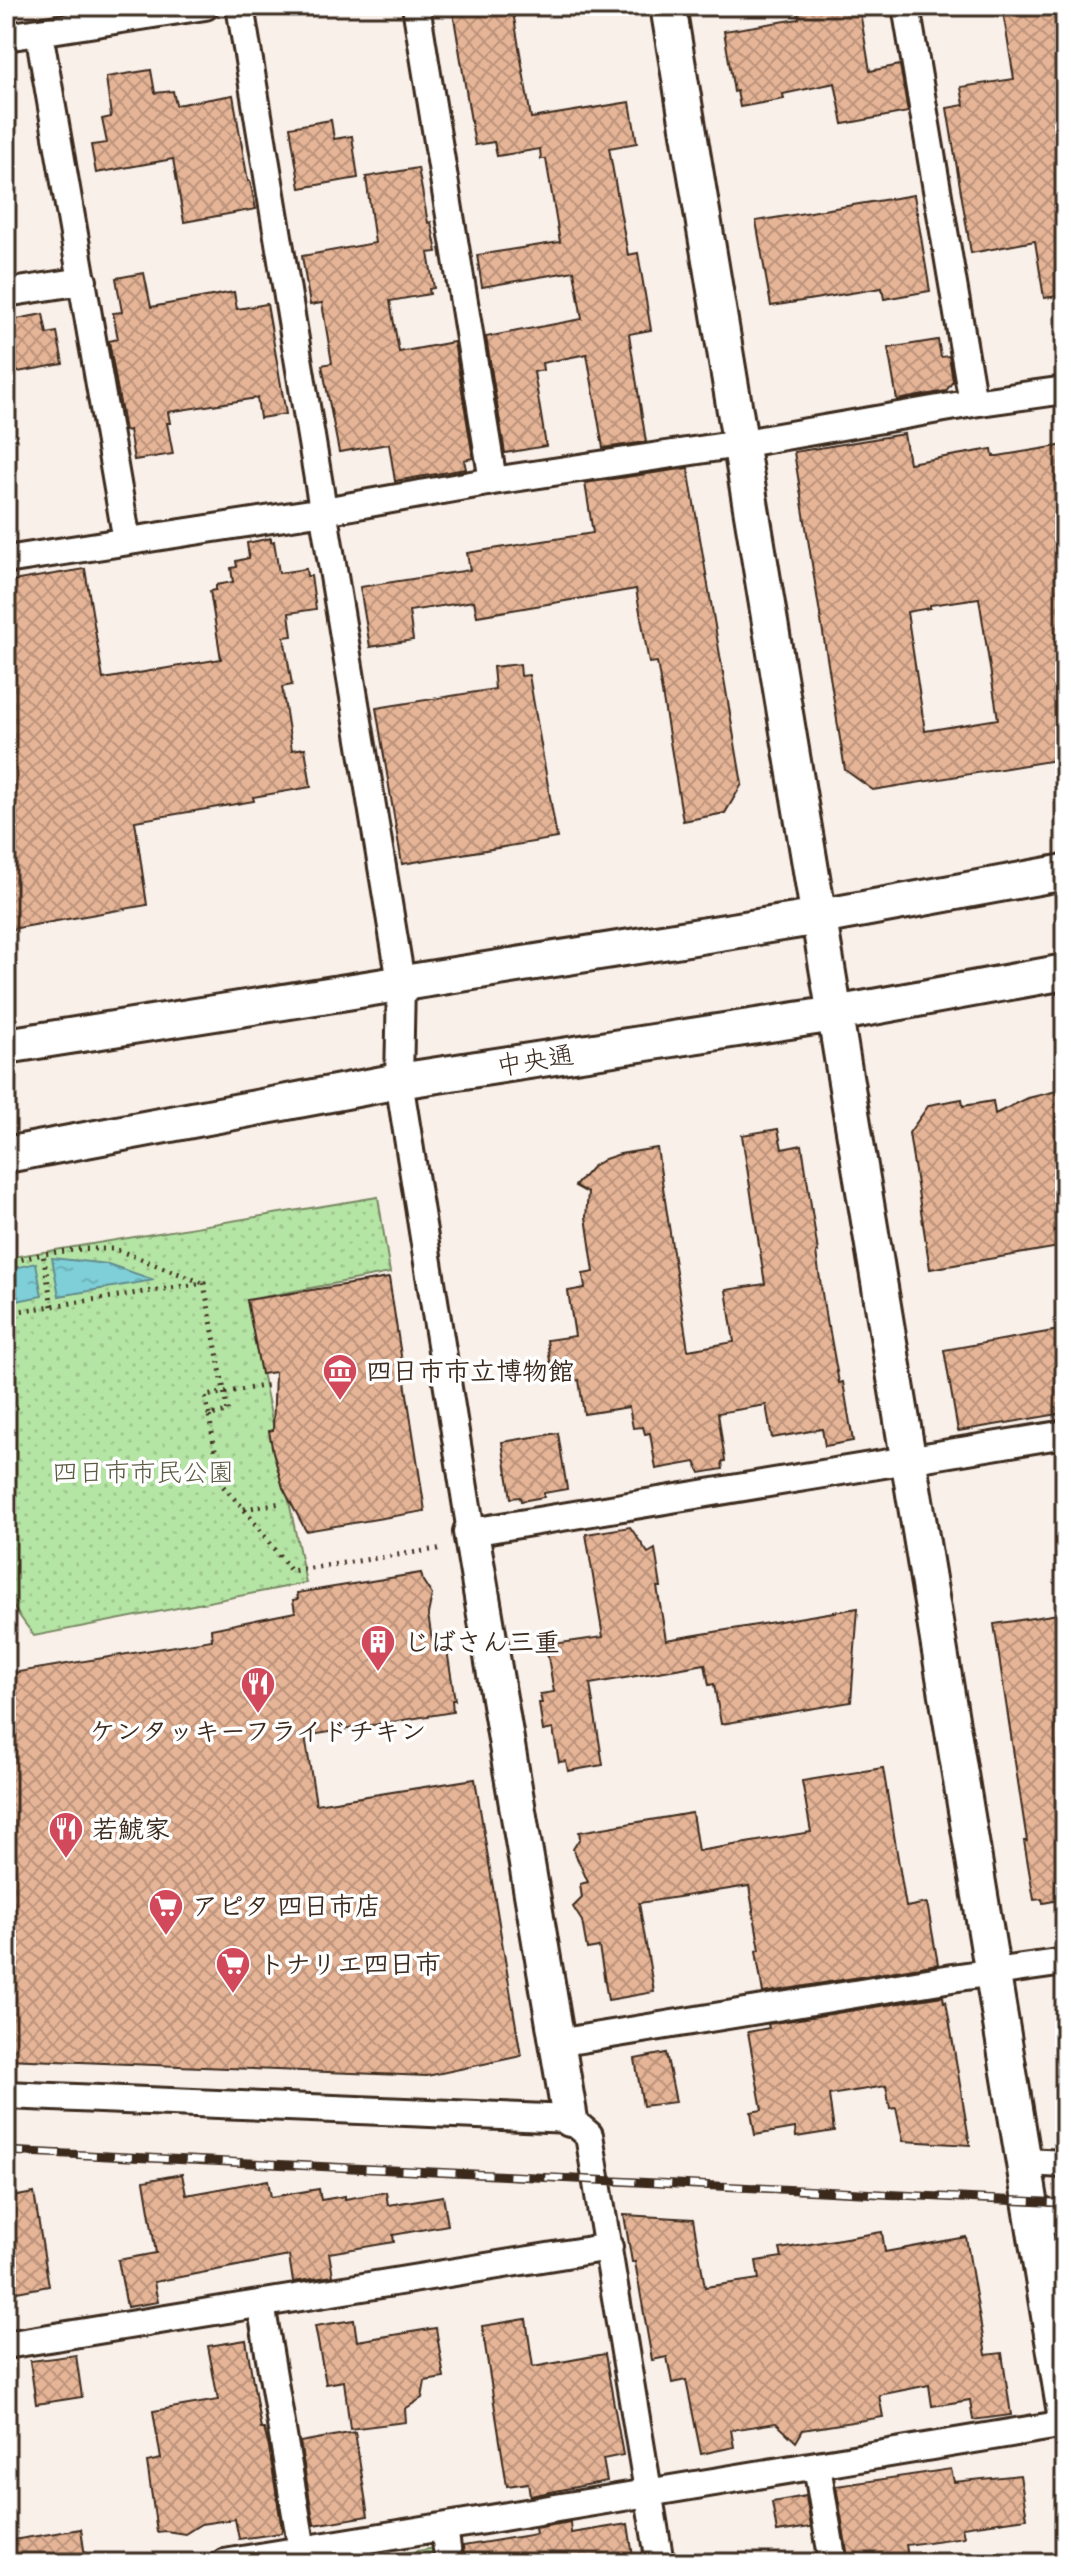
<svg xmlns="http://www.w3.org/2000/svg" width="1071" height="2569" font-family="Mynerve,'Klee One',sans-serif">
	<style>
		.green { fill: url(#green-dots); stroke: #788862; stroke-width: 2 }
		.water { fill: url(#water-ripples); stroke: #638d8e; stroke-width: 2 }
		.building { fill: url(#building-cross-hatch); stroke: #3b2a1e; stroke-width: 2; fill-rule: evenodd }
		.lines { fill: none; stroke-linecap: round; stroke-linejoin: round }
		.minor-casing { stroke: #3b2a1e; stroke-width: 32 }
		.tertiary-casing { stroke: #3b2a1e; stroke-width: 40 }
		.path { stroke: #3b2a1e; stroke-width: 5; stroke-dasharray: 2 6; stroke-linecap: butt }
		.minor { stroke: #fff; stroke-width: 26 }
		.tertiary { stroke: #fff; stroke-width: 34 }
		.rail-casing { stroke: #3b2a1e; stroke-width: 9 }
		.rail { stroke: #fff; stroke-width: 6; stroke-dasharray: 18; stroke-linecap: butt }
		.labels { text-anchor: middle; stroke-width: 7; stroke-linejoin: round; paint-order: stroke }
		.street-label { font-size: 26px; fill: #3b2a1e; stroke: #fff }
		.poi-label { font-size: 26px; font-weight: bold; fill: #3b2a1e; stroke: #fff; text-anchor: start }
		.park-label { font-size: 26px; fill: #5a5940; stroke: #fff }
	</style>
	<defs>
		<pattern id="green-dots" width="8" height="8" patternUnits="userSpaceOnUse" patternTransform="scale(2)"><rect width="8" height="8" fill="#b5e5a5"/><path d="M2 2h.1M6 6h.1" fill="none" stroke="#9dc58e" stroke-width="1.8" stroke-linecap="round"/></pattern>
		<pattern id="water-ripples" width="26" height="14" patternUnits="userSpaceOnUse" patternTransform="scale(2)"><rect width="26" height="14" fill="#7ecfd8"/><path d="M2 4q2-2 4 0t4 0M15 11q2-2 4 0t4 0" fill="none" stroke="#6eb2b9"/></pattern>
		<pattern id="building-cross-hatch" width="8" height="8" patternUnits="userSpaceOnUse" patternTransform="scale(2)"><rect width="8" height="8" fill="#e6b597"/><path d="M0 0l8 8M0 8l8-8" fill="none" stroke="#bc937b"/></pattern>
	</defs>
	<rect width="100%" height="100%" fill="#faf0ea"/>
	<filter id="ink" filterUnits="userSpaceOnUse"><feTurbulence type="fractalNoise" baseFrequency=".0125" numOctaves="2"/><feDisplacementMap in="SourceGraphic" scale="16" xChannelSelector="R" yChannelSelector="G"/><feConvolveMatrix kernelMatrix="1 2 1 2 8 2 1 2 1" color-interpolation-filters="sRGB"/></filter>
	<g filter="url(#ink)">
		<path class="green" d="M378,1197L390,1273L247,1300L306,1583L34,1636L6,1597V1258Z
			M436,2548L439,2563H346Z"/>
		<path class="water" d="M52,1258L108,1264L154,1280L59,1296Z
			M36,1263L42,1296L6,1303V1270Z"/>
		<path class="building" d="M485,6H512L531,118L630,102L637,143L609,148L628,255L638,253L651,330L629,334L646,442L603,448L587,354L542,363L543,370L534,372L546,446L505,453L486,337L582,319L574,271L482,287L477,255L560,242L546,159H541L540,149L497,156L494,142L475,145L453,12Z
			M797,6H859L870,71L900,65L908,112L843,124L835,83L783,94L784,99L740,107L737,91L734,92L724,31L799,19Z
			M1002,6H1061L1065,29V295L1044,298L1035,241L971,253L947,108L964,105L961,87L1014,79Z
			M151,70L155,93L173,91L176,105L233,95L248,181H250L256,209L184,222L173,159L96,173L91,145L107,143L102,119L111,117L106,77Z
			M331,120L334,139L352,136L358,178L300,188L290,127Z
			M418,168L428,223L431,222L437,252L428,253L434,288L429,289L430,294L390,301L399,352L454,342L473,458L464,460L466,469L395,481L389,444L339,452L322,365L332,363L322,303L310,305L302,256L375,243L366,177Z
			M914,195L930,291L884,299L882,288L771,306L756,221Z
			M144,273L151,307L234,292L237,309L267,304L286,414L260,418L257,398L168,412L170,423H167L173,454L134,460L129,430L125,431L109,341L118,339L113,313L122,312L116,278Z
			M43,314L47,334L57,332L63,364L6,374V321Z
			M938,340L941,357L949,356L953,381L946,391L897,400L888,348Z
			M904,434L909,463L992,449L993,456H998L1065,445V756L1055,757L1056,760L873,790L845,770L794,452ZM979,598L998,719L925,731L907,612L930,608V605Z
			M688,468L742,784L725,813L683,821L657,662L649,663L636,589L477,616L474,601L409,611L413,640L370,647L360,587L470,570L467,553L593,533L585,483Z
			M271,538V542L274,541L279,573L306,569L307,576H311L316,609L289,613L292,636L284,637L292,685L282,687L292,750L305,748L311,787L253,797L254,801L135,821L147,905L6,930V582L85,569L103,679L221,659L210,591L216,590V585L233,582L231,568L237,567L236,561L249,558L247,543Z
			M520,664L521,676L529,675L557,838L402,864L376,708L495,689L493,667Z
			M1065,1089V1246L930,1269L909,1133L929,1105L962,1099L963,1106L993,1101L995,1114L1028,1098Z
			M778,1129L782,1149L802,1145L818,1252H816L827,1327H829L839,1383L843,1382L853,1441L825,1446L822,1429L772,1438L766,1405L718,1413L725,1461L722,1462L723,1469L700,1473L695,1462L656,1469L650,1433L645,1434L643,1427L633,1428L629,1407L584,1414L579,1380L571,1381L569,1365L551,1368L547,1340L575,1336L568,1291L585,1288L583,1274L594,1272L586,1217L588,1193L575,1186L592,1167L605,1159L620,1154L657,1148L688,1350L734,1342L726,1290L765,1284L742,1135Z
			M389,1278L425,1511L306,1531L283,1488L273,1452L269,1431L273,1430L275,1372L261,1374L247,1300Z
			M1065,1329V1413L958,1431L944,1350Z
			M558,1433L567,1489L544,1493V1497L521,1501L520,1497L511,1498L502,1442Z
			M630,1527L648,1553L655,1549L661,1587H657L666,1640L858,1608L851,1702L721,1724L714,1684L709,1685L705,1664L590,1684L603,1765L568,1771L566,1761L559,1762L553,1729L543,1731L539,1703H542L540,1694L554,1692L546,1645L603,1637L586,1534Z
			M421,1573L423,1581L432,1595L428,1614L433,1647L446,1644L455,1700H452L453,1712L305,1736L316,1804L475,1779L521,2056L427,2076L6,2059V1674L212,1640L211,1629L295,1612L293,1600L298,1599L297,1593Z
			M1065,1613V1899L1043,1903L1042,1899L1034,1900L1024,1841H1027L994,1624Z
			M883,1768L906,1907L927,1903L938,1964L763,1993L756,1951L760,1950L749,1886L639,1903L654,1992L608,2000L599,1947L587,1949L582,1921L573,1907L582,1898L580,1884L588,1882L573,1849L580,1838L579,1832L692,1813L698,1851L811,1832L802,1781Z
			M943,1996L944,2002L946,2001L970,2145L903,2141L896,2108L890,2109L886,2086L829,2095L834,2131L796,2137L795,2128L755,2135L751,2112L762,2110L748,2032L769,2028L768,2024Z
			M666,2053L676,2102L643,2106L635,2059Z
			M182,2174L186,2195L268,2180L271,2197L319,2189L321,2200L345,2196V2199L386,2192L388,2205L443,2196L448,2225L393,2235L394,2242L329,2253L333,2276L293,2282L289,2256L154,2282L158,2302L127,2307L118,2260L156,2253L144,2181Z
			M34,2193L49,2286L6,2294V2198Z
			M624,2215L693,2219L705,2287L759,2279L756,2261L782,2257L780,2249L882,2232L885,2252L966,2237L986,2355L1002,2353L1011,2415L973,2420L970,2400L932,2406L929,2385L879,2395L883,2417L803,2430L796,2442L776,2423L731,2430L734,2447L701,2454L686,2380L672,2383L667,2357L652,2360L635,2262H632Z
			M526,2319L533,2367L605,2354L623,2455L603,2459L607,2481L530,2496L528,2483L507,2486L482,2326Z
			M354,2320L357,2341L436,2328L444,2378L425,2381L422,2398L405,2409L406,2422L350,2429L344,2381L326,2384L315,2326Z
			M246,2340L261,2429H264L269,2447L282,2530L281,2533L239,2539L235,2519L201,2524L185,2534L166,2531L157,2532L147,2462L161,2459L153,2411L218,2400L208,2346Z
			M76,2355L82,2397L36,2404L30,2361Z
			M355,2432L368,2516L314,2525L300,2442Z
			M951,2469L954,2482L1020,2475L1027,2518L962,2527L964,2537L906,2545L909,2563H849L836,2486Z
			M806,2496L811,2527L777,2532L772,2502Z
			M570,2522L571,2533L628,2524L634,2563H465L463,2546L536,2534L535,2528Z
			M81,2529L86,2563H6V2541Z"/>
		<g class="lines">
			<defs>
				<path id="minor" d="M240,6L401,982L399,1081L471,1532L1065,1434
					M416,6L493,481
					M906,6L973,403
					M39,32L127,541
					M6,37L205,6
					M6,293L83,281
					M6,560L324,511L493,481L739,444L973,403L1065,390
					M557,2043L952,1978L1065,1962
					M6,2095L570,2119L589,2135L660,2563
					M1025,2162L1065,2164
					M1034,2221L1065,2219
					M261,2304L302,2550
					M6,2345L609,2247
					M817,2466L833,2563
					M444,2527L449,2563
					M224,2563L1065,2424"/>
				<path id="tertiary" d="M668,6C798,809 936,1610 1065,2413
					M6,1046L820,917L1065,872
					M6,1155L399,1081L835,1014L1065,972
					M471,1532L570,2119"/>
			</defs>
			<use href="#minor" class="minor-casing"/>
			<use href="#tertiary" class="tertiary-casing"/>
			<path class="path" d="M6,1263L43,1254
				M52,1306L43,1254L82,1249H115L203,1283
				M6,1313L204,1283L228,1412L209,1415L221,1484L244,1509L291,1571L444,1548
				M209,1415L205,1396L269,1385
				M244,1509L281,1503"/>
			<use href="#minor" class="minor"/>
			<use href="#tertiary" class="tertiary"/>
			<defs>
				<path id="rail" d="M6,2151L1065,2203"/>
			</defs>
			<use href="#rail" class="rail-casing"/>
			<use href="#rail" class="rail"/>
		</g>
	</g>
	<defs>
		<symbol id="museum-pin" viewBox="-11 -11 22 30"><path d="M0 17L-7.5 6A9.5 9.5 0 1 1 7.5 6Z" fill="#d1495b" stroke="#fff"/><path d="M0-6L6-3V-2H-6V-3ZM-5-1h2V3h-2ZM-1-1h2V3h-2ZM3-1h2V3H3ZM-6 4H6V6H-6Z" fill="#fff"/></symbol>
		<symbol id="building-pin" viewBox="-11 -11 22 30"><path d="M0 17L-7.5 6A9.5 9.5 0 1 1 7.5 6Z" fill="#d1495b" stroke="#fff"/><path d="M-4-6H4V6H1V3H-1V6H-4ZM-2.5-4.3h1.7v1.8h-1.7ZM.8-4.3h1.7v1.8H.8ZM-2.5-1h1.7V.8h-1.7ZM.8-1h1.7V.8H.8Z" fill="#fff"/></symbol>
		<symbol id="restaurant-pin" viewBox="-11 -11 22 30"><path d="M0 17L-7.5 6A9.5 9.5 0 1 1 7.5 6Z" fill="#d1495b" stroke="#fff"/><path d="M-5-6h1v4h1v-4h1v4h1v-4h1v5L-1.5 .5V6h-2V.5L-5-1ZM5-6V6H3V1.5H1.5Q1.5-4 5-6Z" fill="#fff"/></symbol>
		<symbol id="supermarket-pin" viewBox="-11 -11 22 30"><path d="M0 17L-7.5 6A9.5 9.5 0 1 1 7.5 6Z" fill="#d1495b" stroke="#fff"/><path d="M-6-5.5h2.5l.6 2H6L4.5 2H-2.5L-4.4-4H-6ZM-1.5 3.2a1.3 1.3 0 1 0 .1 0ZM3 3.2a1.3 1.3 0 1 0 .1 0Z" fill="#fff"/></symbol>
	</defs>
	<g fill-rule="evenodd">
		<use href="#museum-pin" x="320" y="1351" width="40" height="54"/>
		<use href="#building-pin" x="358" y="1622" width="40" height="54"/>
		<use href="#restaurant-pin" x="238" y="1664" width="40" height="54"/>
		<use href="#restaurant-pin" x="46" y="1809" width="40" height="54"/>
		<use href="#supermarket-pin" x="146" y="1886" width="40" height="54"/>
		<use href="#supermarket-pin" x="213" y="1944" width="40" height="54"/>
	</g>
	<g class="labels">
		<g class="street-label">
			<text transform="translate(535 1060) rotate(-9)" y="9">中央通</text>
		</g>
		<g class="poi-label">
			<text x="366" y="1380">四日市市立博物館</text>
			<text x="404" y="1651">じばさん三重</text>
			<text x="258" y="1740" text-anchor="middle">ケンタッキーフライドチキン</text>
			<text x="92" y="1838">若鯱家</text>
			<text x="192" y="1915">アピタ 四日市店</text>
			<text x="259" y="1973">トナリエ四日市</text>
		</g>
		<g class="park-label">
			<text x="143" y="1481">四日市市民公園</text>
		</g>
	</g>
	<rect width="1071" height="2569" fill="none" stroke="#fff" stroke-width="32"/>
	<rect x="16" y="16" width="1039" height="2537" fill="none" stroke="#3b2a1e" stroke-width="3" filter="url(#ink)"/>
</svg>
